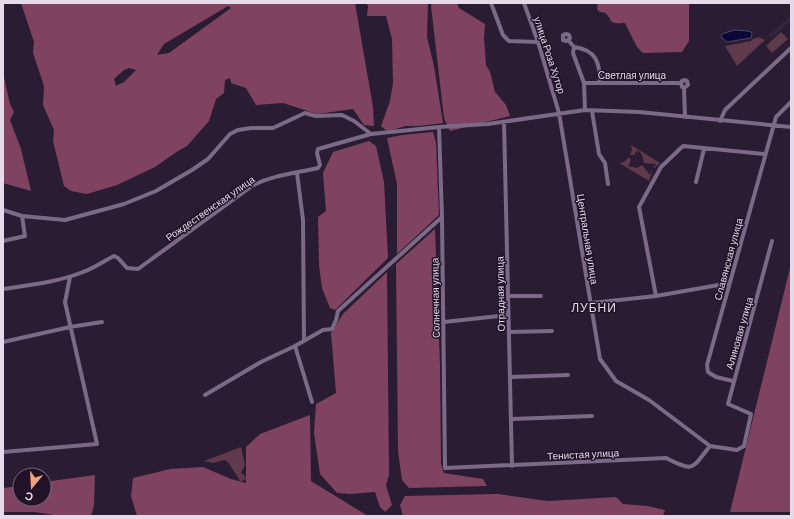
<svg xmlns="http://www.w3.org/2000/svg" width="794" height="519" font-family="Barlow,sans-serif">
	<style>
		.built { fill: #35233e }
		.green { fill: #5f394c }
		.forest { fill: #7f4361; fill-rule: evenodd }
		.water { fill: #0b0738; stroke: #4c466d }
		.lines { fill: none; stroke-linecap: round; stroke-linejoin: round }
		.street { stroke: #7b6985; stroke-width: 4 }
		.labels { text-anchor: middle; stroke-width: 3; stroke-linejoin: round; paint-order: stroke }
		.street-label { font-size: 10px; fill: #e4daea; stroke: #211228 }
		.quarter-label { font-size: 12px; letter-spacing: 1px; fill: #e4daea; stroke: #211228 }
	</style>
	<rect width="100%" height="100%" fill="#2a1c32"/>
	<path class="built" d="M791,16V21L771,38L768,35Z"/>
	<path class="green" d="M781,32L788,39L772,53L766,46Z
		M759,37L765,40L737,66L725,46L751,41L753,39Z
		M631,145L660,163L654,168H653L656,164L644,163L642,155L638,150L634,155H630L632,150Z
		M629,157L631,160L628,166L637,168L642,165L650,175L651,170L652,171L649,181L619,163L624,162Z
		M241,447L245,465L241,473L245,476L246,479L243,481H240L228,462L224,460L213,463L204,461Z"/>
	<path class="forest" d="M21,3H355L373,107L374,126L364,125L353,109L317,114L283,103L256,105L246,88L231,83L230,78L225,80L224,93L216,99L209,121L187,146L178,151L155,167L117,185L87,194L71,191L64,186L53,141L54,130L43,105L44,86L33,53L34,42ZM228,6L231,8L169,53L157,55L164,44ZM129,68L136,70L124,82L116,86L114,79L124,70Z
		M366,3H428L427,37L434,66L443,123L419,126H406L392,130H386L381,126L390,101L393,83L392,39L386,16H367L368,6Z
		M432,3H457L459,8L485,24L484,37L486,65L490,72L495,92L506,105L510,116L450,131L444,118L431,6Z
		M598,3H689V41L682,52L643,53L637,47L625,23C622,23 615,24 612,22C608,17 608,12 600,12L597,9Z
		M3,73L10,104L14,112L10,120L21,149L31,191L3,183Z
		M433,132L436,143L439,215L397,254V184L387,138L402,135Z
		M369,141L376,146L384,182L388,258L335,310L330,308L322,288L319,265L318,217L326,211L323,173L333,152Z
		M435,229L440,364L441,464L444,473L483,479L487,486L409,488L402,480L398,451L396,264Z
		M791,264V512H730Z
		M387,272L389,475L386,485L392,505L385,512L380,507L375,492L350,494L337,493L320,474L314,433L316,404L336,393L331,333L343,314Z
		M310,415L311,481L368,516L330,515L316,516H137L131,496L133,478L170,469L203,467L231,479L246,483V447L260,434Z
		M95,475L94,506L91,516H60L35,512H3V488L20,486V499H44V482Z
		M498,494L548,501L616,497L623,504L647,506L665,510L663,516H403L400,505L405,496Z"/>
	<path class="water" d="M734,30L748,31L751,32L752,34L751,38L727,42L721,37L722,34Z"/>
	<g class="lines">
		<path class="street" d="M491,3L503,35L509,41L538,42
			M524,3L538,42L559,113L600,359L616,381L649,400L710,446L737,450L744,446L751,414L728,404L772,241
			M568,40L566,41L563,40V35L566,34L569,35L570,38L568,40L574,47L573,53L584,83L585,110
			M574,47C596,50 600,62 600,83
			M584,83H681L682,87L684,88L688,85L687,81L685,80L682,81L681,83
			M684,88L685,117
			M592,111L599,154L605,163L608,184
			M720,121L725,110L791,48
			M504,122L512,466
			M439,127L442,217L445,468L666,458C694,472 691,470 710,446
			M297,173L303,220L304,341
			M696,182L704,149
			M3,210L22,216L65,220L124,204L156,191L192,170L208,159L230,134L238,130L251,128H273L305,113L316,116L342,115L354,121L371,134
			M3,241L25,236L22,216
			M3,289C30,285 58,282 83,272C94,268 104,261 114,256L118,258L127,268L138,269L252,186C272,175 296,173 318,168L320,165L317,153L318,149L371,134L439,127L488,124L585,110L639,112L791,127
			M508,296H541
			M656,296L639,207L661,167L683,146L765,154
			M591,303L656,296L730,283
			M444,322L508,315
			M509,332L552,331
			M3,342L70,327L102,322
			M295,346L312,402
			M511,377L568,375
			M733,381L716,377L708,372L707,365L776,117L791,102
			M205,395L261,362L295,346L323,330L332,329L336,320L338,311L442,217
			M512,419L592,416
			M3,452L97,444L65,302L70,277"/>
	</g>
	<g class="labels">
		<g class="street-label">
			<text transform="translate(550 55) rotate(72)" y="4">улица Роза Хутор</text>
			<text x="632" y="79">Светлая улица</text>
			<text transform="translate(210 208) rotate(-35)" y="4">Рождественская улица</text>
			<text transform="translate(588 239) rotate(81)" y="4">Центральная улица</text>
			<text transform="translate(728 259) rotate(-75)" y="4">Славянская улица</text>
			<text transform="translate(500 294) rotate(-91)" y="4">Отрадная улица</text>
			<text transform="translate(435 298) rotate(-91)" y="4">Солнечная улица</text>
			<text transform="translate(739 333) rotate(-74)" y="4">Алиновая улица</text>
			<text transform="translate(583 454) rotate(-3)" y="4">Тенистая улица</text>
		</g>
		<g class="quarter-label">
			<text x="594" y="312">ЛУБНИ</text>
		</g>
	</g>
	<rect width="794" height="519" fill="none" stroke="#e4daea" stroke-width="8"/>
	<g transform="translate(32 487) rotate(198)"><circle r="19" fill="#211228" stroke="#6f6276"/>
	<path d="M0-3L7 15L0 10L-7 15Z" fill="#f2a17e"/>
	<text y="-6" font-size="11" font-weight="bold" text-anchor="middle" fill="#e4daea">С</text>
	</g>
</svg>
